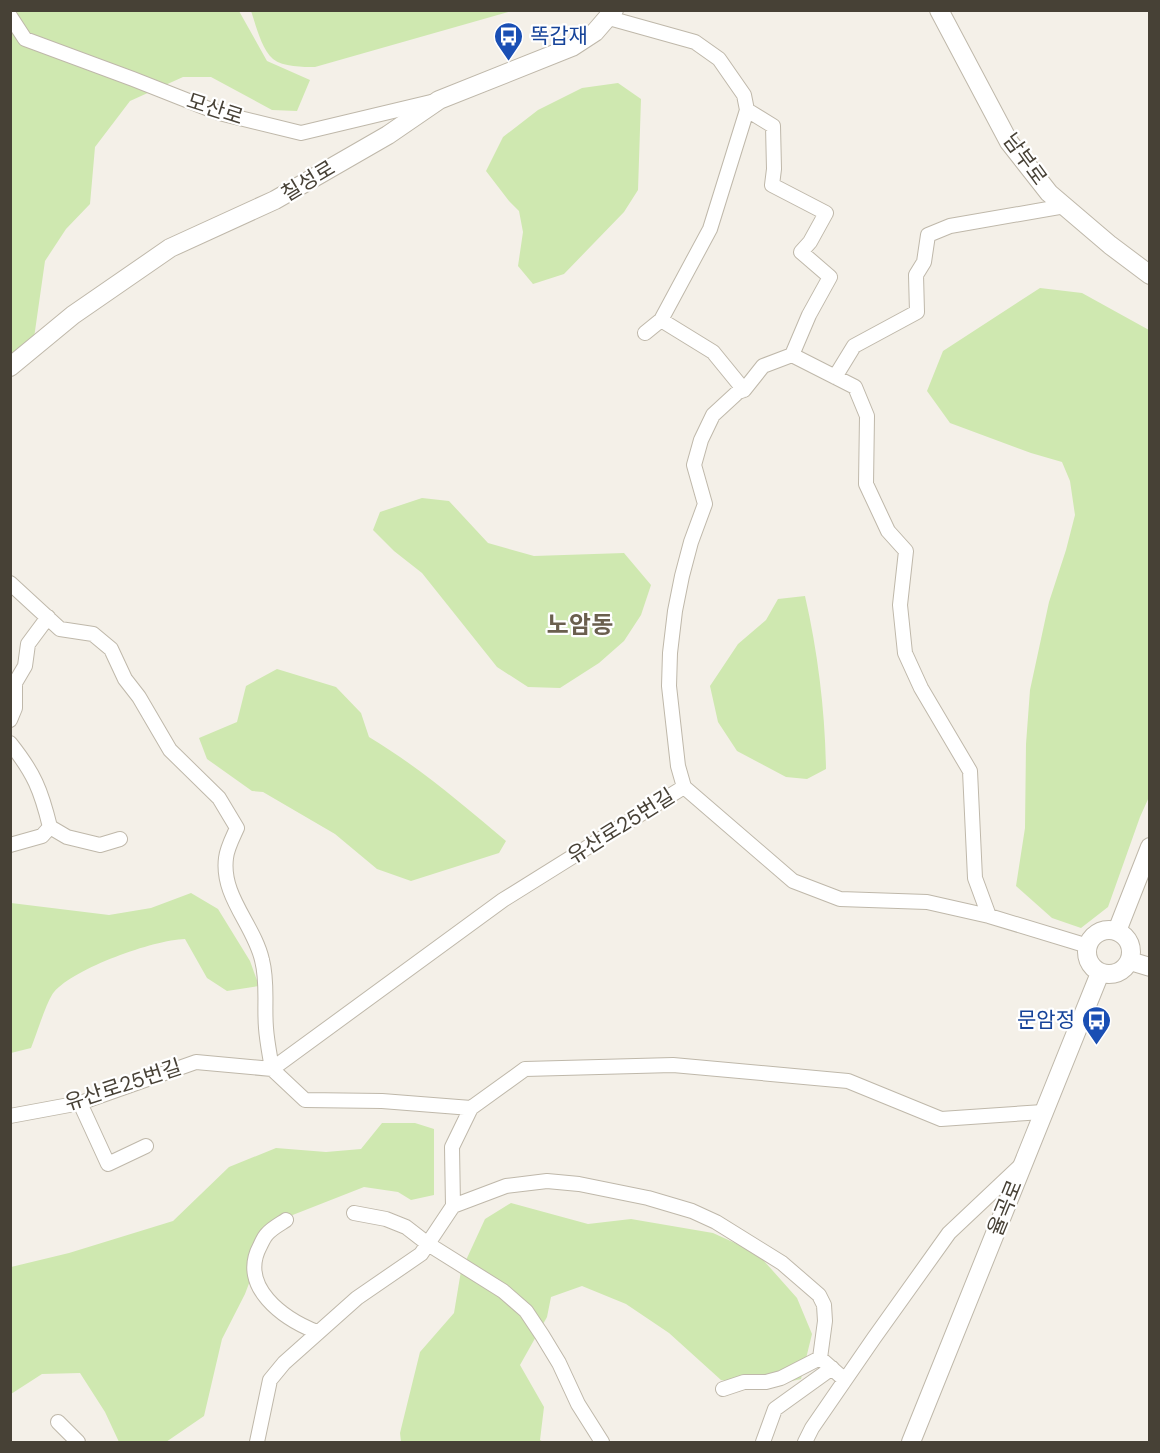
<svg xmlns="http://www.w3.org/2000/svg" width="1160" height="1453" font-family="'DM Sans','Noto Sans KR',sans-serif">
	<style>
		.green { fill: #cfe8b0 }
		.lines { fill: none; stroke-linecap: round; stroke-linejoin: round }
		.minor-casing { stroke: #bfb8aa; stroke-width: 16 }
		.tertiary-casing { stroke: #bfb8aa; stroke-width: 20 }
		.minor { stroke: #fff; stroke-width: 14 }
		.tertiary { stroke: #fff; stroke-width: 18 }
		.labels { text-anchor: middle; stroke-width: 4.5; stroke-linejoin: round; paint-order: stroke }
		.transit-label { font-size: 21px; fill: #164399; stroke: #fff; text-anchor: start }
		.street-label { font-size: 21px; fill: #474136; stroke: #fff }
		.quarter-label { font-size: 24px; font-weight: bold; fill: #6a5f4e; stroke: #fff }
	</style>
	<rect width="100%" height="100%" fill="#f4f0e8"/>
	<path class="green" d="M11,11H239L267,61L310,80L297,111L272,110L211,77H183L130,101L95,147L90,204L66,229L45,261L33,345L11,361Z
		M251,11H512L315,67C303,67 283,67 273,59C261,48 256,25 251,11Z
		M618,83L641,99L638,190L624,212L564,274L533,284L518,266L523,232L519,211L509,201L486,171L503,137L538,110L582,88Z
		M1040,288L1082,293L1149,330V797L1140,817L1108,907L1081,928L1052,918L1016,886L1025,828L1026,744L1030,690L1049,602L1066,550L1075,515L1070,481L1062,462L1031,453L950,423L927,391L943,351Z
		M422,498L449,501L488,543L534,556L624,553L651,585L641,615L624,641L599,663L560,688L528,687L497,667L422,573L394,551L373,530L380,512Z
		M805,596C818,653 825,711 826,769L807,779L786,777L737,751L718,722L710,686L738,644L766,620L778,599Z
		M277,669L336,687L361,713L369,737C419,767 462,804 506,841L499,853L411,881L377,869L335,834L263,792L252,791L207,759L199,738L237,722L246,686Z
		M191,893L218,909L250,961L259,986L227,991L207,978L185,939C153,940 75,968 54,992C47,1000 36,1036 31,1048L11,1053V903L109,915L151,908Z
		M382,1123H415L434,1129V1195L411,1200L398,1192L364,1187L285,1218L265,1241L245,1294L222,1339L204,1416L166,1442H119L105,1412L80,1373L42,1374L11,1394V1267L69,1253L173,1221L229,1167L276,1148L326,1152L361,1149Z
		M511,1203L588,1224L631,1219L713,1233L757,1253L797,1298L812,1334L801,1379L765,1387L721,1380L669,1333L626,1304L582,1286L551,1297L547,1317L520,1365L544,1407L540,1440L543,1442H401L400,1433L420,1352L454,1313L461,1271L485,1219Z"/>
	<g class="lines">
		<defs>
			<path id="minor" d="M10,16L25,39L133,79L219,113L301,133L431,102
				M609,18L695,42L719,59L744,95L747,110L710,229L661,320L645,333
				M747,110L773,126L774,169L772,185L826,213L810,242L801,252L830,277L809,315L792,355
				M661,320L713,352L744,390
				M835,377L854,346L917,312L916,275L924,262L928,235L950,226L1065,206
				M10,583L60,629L93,634L111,649L125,679L139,697L170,750L219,798L237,828C233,837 227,848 226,858C221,896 254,925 262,960C268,983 264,1005 266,1028C267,1042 270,1056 272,1069L503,900L684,787
				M10,720L15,708V683L25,666L28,644L48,617
				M10,743C34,773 41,790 50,827L42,836L10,845
				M684,787L678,766L669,686L670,653L675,611L682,576L691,542L705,504L694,465L701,440L713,415L738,392L744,390L763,366L792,355L855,387L867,416L866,484L888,531L906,551L900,605L905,653L921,688L970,771L975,878L989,916
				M684,787L793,881L840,899L927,902L989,916L1088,946
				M50,827L67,837L100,845L120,839
				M80,1103L108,1164L146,1146
				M10,1116L80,1103L196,1062L272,1069L305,1100L382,1101L471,1108
				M453,1206L506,1186L547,1181L579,1184L648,1198L692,1211L716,1222L782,1263L819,1295L824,1305L825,1321L820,1358L845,1380
				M354,1213L386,1219L406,1227L428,1244L503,1291L526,1311L542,1335L559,1363L578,1404L602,1442
				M286,1220C280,1224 272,1228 267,1234C264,1237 262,1242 260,1246C238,1287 284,1319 317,1332
				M723,1389L744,1382H766L781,1378L820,1358
				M58,1422L78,1442
				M257,1442L270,1380L284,1363L357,1298L421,1254L453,1206L452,1147L471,1108L525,1069L673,1065L848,1081L941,1119L1043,1112
				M763,1442L775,1409L832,1368
				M805,1442L812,1428L874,1338L949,1233L1020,1166"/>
			<path id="tertiary" d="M939,10L1009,142L1049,193L1110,245L1150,275
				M10,367L73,315L170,248L275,200L388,135L439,100L572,47L595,32L614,10
				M1087 952a22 22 0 1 1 44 0a22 22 0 1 1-44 0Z
				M1117,931L1150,847
				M1130,961L1150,967
				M911,1442L1100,973"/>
		</defs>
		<use href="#minor" class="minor-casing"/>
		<use href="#tertiary" class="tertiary-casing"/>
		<use href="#minor" class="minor"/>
		<use href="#tertiary" class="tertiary"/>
	</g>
	<defs>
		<symbol id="bus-pin" viewBox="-11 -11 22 30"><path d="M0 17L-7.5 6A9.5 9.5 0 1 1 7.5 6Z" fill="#1a4fb4" stroke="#fff"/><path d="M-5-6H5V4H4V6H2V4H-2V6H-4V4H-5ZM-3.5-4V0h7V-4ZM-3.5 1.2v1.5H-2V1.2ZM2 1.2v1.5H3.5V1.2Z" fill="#fff"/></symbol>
	</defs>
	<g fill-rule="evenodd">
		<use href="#bus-pin" x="492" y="20" width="33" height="45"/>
		<use href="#bus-pin" x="1080" y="1004" width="33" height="45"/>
	</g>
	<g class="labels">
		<g class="transit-label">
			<text x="530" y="43">똑갑재</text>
			<text x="1075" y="1027" text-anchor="end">문암정</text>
		</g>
		<g class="street-label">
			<text transform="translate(215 109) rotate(18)" y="7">모산로</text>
			<text transform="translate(1025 159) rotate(54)" y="7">남부로</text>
			<text transform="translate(308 181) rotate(-31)" y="7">칠성로</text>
			<text transform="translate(621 826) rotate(-32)" y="7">유산로25번길</text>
			<text transform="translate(123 1085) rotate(-18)" y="7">유산로25번길</text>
			<text transform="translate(1005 1208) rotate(-68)" y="7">율곡로</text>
		</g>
		<g class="quarter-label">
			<text x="580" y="633">노암동</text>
		</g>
	</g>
	<rect width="1160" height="1453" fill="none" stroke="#474136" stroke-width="24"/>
</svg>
